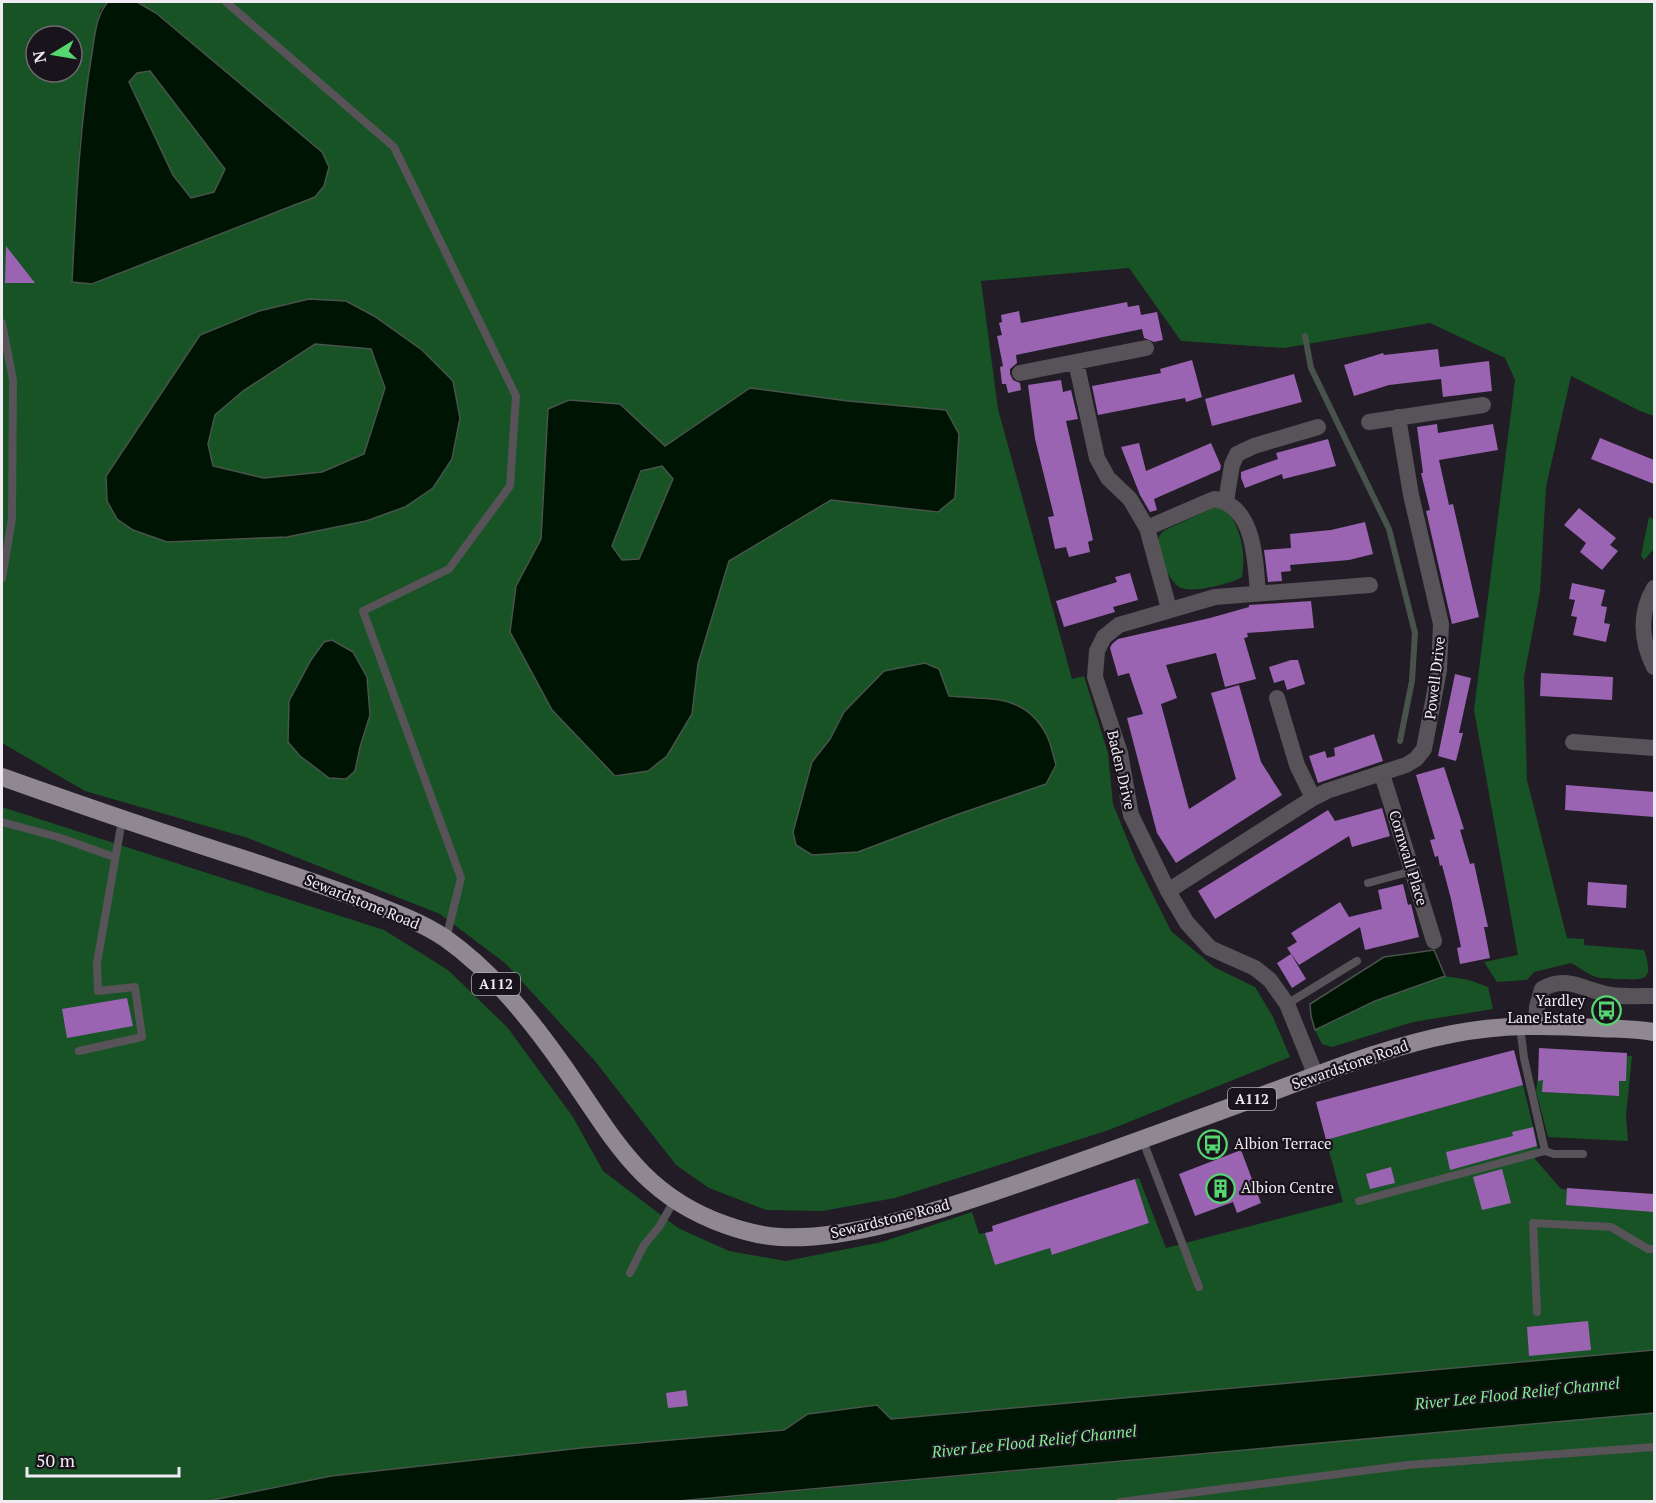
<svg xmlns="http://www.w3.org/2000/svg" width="1656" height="1503" font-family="'PT Serif',serif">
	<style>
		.green { fill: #185325; fill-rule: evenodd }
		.water { fill: #001403; stroke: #48544b; stroke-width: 1.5; fill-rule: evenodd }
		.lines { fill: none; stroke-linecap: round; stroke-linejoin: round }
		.stream { stroke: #48544b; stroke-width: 6 }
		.building { fill: #9a64b2 }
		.service { stroke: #575358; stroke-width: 8 }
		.minor { stroke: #575358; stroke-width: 16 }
		.primary { stroke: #8f8792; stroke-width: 18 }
		.labels { text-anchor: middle; stroke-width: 4.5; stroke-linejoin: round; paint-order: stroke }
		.shield { fill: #19131c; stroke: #b0aab2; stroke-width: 1.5 }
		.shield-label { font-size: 14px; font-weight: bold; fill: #f0ebf2 }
		.street-label { font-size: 15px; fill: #f0ebf2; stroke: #19131c }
		.poi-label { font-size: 15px; fill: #f0ebf2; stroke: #19131c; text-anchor: start }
		.water-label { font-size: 16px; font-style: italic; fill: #84ee95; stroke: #19131c }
	</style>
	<rect width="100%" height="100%" fill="#221c26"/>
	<path class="green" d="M2,2H108L100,10L90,64L80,138L72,282L315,197L156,13L137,2H1654V416L1640,411L1571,376L1546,487L1540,592L1524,677L1527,780L1567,938L1584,939V945L1644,950C1656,985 1641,979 1615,979C1609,978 1603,979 1596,977C1587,974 1579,967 1571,963L1534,972L1527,980L1497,982L1484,962L1518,955L1474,710L1515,380L1505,358L1430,323L1284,348L1181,341L1129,268L981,281L998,409L1072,679L1084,676L1108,753L1113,804L1136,861L1171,931L1214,967L1255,987L1273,1017L1290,1057L1109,1130L895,1198L822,1211L766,1210L709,1188L676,1165L595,1061L505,963L440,914L248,838L85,791L2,743ZM36,36H72V72H36ZM346,301L460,418L452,459L433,488L405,507L366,521L287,537L107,475ZM750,388L848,401L946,410L938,512L831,500L729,561L698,664L692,714L516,586L620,404L665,446ZM353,652L367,677L370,715L360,747L355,771L330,778L300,756L288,742L290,726ZM925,663L939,669L949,696L1046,784L956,815L812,762L830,739L844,712L884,671Z
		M151,71L226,169L214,192L191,198L173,175L129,81L137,73Z
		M315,344L371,348L385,388L364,454L322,472L264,478L213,466L208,444L215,415L243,391Z
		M662,466L673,479L639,560H622L612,546L642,471Z
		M1215,507L1227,509C1241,531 1246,550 1242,577C1231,584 1190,594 1179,587C1169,580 1156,554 1158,542C1158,536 1161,534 1165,530Z
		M1649,517L1654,519V549L1644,560L1641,556Z
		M2,807L384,930L448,970L507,1027L573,1117L603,1171L678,1228L729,1251L786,1261L882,1242L972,1212L979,1234L985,1233L995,1265L1046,1249L1039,1216L1053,1255L1149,1223L1135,1179L1139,1178L1166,1248L1343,1202L1326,1140L1523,1085L1538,1147L1535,1159L1561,1189L1632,1194L1636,1209L1654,1206V1350L891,1419L877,1405L808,1414L784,1430L581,1448L331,1476L208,1501H2Z
		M1445,976L1469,980L1488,987L1493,1009L1413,1022L1332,1047L1322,1044L1315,1030L1375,1001Z
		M1627,1056H1632L1626,1116L1628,1141L1548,1137L1536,1091L1538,1077H1543V1092L1618,1096L1619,1081Z
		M1654,1413V1501L678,1502Z"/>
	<path class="water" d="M108,2H137L156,13L322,152L329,167L324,186L315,197L92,284L72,282C76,205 79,129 92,53C95,35 96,15 108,2ZM150,71L225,169L214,192L191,198L173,175L129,82L137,73Z
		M309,299L346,301L374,316L422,350L453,381L460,418L452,459L433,488L405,507L366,521L287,537L167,542L133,530L117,519L107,501L106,476L200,335L259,311ZM315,344L371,349L385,388L364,454L322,472L264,478L213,466L208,444L215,415L243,391Z
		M750,388L848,401L946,410L959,434L955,498L938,512L831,500L729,561L698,664L692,714L667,756L648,771L615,776L552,710L510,632L516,586L541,539L548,409L569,400L620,404L665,446ZM662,466L673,479L639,559L622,560L612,546L641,471Z
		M332,640L353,652L367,677L370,715L360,747L355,771L346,779L329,778L300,756L288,742L289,701L311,660L324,642Z
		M925,663L939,669L949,696C989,700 1024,693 1046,734C1051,743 1053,755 1056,765L1046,784L956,815L858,852L812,855L796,845L793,832L812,762L830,739L844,712L884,671Z
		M1434,950L1445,976L1375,1001L1315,1030L1311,1016L1310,1004L1384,957Z
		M1654,1350V1413L678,1501H208L331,1476L581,1448L784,1430L808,1414L877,1405L891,1419Z"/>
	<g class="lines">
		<path class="stream" d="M1305,336L1311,368L1389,529L1415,633L1412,681L1400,741"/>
	</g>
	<path class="building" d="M6,246L35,283H5Z
		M1127,302L1128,307L1139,305L1141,315L1157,312L1163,340L1154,342L1144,338L1142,329L1016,355L1017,363L1010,369V374L1013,380L1020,383L1021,390L1008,393L1006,384H1002L1000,367L1003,366L997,336L1002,335L999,323L1002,322L1001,315L1019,311L1021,323Z
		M1438,349L1440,367L1489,361L1492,391L1443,397L1441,379L1389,385L1354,396L1344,365L1383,353L1384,355Z
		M1192,360L1202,397L1186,402L1185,398L1098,415L1092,386L1161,373L1160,369Z
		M1294,374L1302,402L1212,426L1205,399Z
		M1061,380L1063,392L1071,390L1078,419L1066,421L1093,540L1088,542L1090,552L1069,557L1066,547L1055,549L1048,517L1054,516L1035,439L1028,385Z
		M1437,424L1438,433L1493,424L1498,450L1439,460L1449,505L1453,504L1479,617L1452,624L1426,511L1430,510L1421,473H1423L1417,427Z
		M1600,438L1654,460V484L1591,459Z
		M1328,439L1336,466L1283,479L1282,474L1245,488L1241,478V472L1278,459L1276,453Z
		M1139,443L1146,471L1211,443L1221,466L1220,470L1154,499L1157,510L1150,512L1140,495L1121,447Z
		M1579,508L1616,538L1610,545L1618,551L1602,570L1580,552L1586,543L1564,525Z
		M1365,522L1373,554L1349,560L1290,565L1291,571L1281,572L1282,581L1268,582L1264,550L1291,548L1290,534L1331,530Z
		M1130,573L1138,600L1113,607L1115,612L1064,627L1056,601L1117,582L1115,577Z
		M1572,583L1605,590L1601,606L1607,607L1604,623L1610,624L1606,642L1573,635L1577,617L1571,616L1575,600L1569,599Z
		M1311,601L1314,628L1247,633L1248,637L1244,638L1256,679L1225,687L1216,653L1166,665L1177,698L1161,704L1189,809L1236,779L1211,693L1239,685L1261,762L1282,795L1176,863L1157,833L1127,718L1143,714L1129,673L1118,676L1110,648L1112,644L1118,639L1210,618L1249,607V605Z
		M1291,660H1298L1305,684L1287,690L1284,680L1274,683L1269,667Z
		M1541,673L1613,677L1612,700L1540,696Z
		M1455,674L1471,678L1459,733H1463L1456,761L1438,756Z
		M1374,734L1383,761L1318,783L1309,756L1325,751L1327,758L1335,756L1334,748Z
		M1444,767L1464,829L1460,830L1470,864L1474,863L1488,927H1484L1490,958L1460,964L1457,948L1461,947L1451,899L1442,865L1440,866L1438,856L1435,857L1430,840L1435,839L1416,775Z
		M1566,785L1654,792V817L1565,810Z
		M1382,808L1390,836L1352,847L1349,836L1215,919L1198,891L1328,810L1335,821Z
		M1588,882L1627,885L1626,908L1587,905Z
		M1403,884L1408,905L1411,904L1419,937L1365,950L1360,927L1299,965L1287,948L1297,942L1291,933L1340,902L1349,917L1382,909L1378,890Z
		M1291,954L1306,979L1292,988L1277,963Z
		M127,998L133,1026L67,1038L62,1009Z
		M1539,1048L1627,1053L1626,1081H1619V1096L1542,1092L1543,1080L1538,1081Z
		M1514,1050L1523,1085L1326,1140L1316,1102Z
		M1533,1127L1537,1146L1450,1170L1446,1152L1513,1136L1512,1132Z
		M1241,1150L1261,1203L1237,1213L1233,1202L1195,1216L1179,1174Z
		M1391,1167L1395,1183L1370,1189L1366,1174Z
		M1502,1169L1511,1203L1482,1210L1473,1177Z
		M1135,1179L1149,1223L1052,1255L1050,1248L995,1265L985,1233L993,1231L992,1226Z
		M1567,1188L1654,1194V1212L1566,1205Z
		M1588,1321L1591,1350L1529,1356L1527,1327Z
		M686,1390L688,1406L668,1408L666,1393Z"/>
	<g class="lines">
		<path class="service" d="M226,2L394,147L516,396L510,486L449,569L363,611L461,878L446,939
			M2,323L13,380L12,519L2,578
			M2,822L61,838L114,857
			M1368,883L1412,871
			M1287,1004L1357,961
			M1520,1026L1524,1058L1545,1151L1554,1154H1583
			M79,1051L142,1037L135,987L98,991L97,963L122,820
			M1143,1141L1199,1287
			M1359,1201L1545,1151
			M630,1273L644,1245L659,1227L674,1201
			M1537,1312L1533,1223L1611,1227L1648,1249H1654
			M1120,1502L1408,1465L1654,1447"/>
		<path class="minor" d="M1076,362L1097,458L1108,478L1130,499L1147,528L1169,609
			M1020,373L1146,348
			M1369,422L1483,405
			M1226,501L1232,465L1237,454L1254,446L1318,427
			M1147,528L1214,499C1255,506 1255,559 1258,593
			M1654,588C1639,613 1641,641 1654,667
			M1277,698L1297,765L1313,798
			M1573,742L1654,748
			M1382,774L1434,941
			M1168,891L1313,798L1327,791L1406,765L1416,759L1424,749L1439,670L1441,624L1411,495L1398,417
			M1536,1025L1537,1007L1542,989C1567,974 1585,991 1611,995C1625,997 1640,996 1654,996
			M1316,1076L1287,1004L1270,980L1255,968L1210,948L1187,923L1168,891L1131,815L1120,753L1095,677L1097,651L1104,637L1119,625L1215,597L1370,585"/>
		<path class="primary" d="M2,777C86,807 171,836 256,863C297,877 338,890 378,906C401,915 424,924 445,938C492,971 531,1020 564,1067C613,1137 640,1195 726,1225C743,1231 761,1236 780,1237C847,1241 941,1210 1005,1188C1090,1159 1174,1128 1258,1097C1321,1074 1385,1047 1452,1034C1502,1024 1548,1025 1599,1028C1618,1029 1636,1029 1654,1032"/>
	</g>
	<defs>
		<symbol id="bus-ring" viewBox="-11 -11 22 22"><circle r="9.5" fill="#19131c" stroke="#56d671" stroke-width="1.5"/><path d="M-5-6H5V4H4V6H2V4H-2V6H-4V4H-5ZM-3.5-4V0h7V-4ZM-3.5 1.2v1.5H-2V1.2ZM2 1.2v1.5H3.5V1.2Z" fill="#56d671"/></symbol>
		<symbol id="building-ring" viewBox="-11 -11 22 22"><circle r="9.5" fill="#19131c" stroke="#56d671" stroke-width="1.5"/><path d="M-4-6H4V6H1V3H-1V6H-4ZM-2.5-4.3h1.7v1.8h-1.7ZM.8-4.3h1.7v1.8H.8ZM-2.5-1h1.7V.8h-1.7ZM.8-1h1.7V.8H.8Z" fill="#56d671"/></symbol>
	</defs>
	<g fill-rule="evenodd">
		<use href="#bus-ring" x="1590" y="994" width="33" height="33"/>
		<use href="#bus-ring" x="1196" y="1128" width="33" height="33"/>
		<use href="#building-ring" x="1204" y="1172" width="33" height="33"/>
	</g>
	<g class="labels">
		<g class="shield">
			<rect x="472" y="973" width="48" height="22" rx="4.5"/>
			<rect x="1228" y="1088" width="48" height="22" rx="4.5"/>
		</g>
		<g class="shield-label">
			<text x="496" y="989">A112</text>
			<text x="1252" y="1104">A112</text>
		</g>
		<g class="street-label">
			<text transform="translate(1435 678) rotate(-83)" y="5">Powell Drive</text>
			<text transform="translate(1121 770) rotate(77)" y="5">Baden Drive</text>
			<text transform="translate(1408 858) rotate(73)" y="5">Cornwall Place</text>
			<text transform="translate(362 902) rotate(22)" y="5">Sewardstone Road</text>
			<text transform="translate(1350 1065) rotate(-19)" y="5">Sewardstone Road</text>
			<text transform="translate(890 1219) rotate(-14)" y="5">Sewardstone Road</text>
		</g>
		<g class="poi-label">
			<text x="1585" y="1006" text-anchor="end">Yardley<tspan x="1585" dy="17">Lane Estate</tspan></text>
			<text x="1234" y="1149">Albion Terrace</text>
			<text x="1241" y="1193">Albion Centre</text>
		</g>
		<g class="water-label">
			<text transform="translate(1517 1393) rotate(-6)" y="6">River Lee Flood Relief Channel</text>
			<text transform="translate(1034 1441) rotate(-6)" y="6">River Lee Flood Relief Channel</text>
		</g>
	</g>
	<rect width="1656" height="1503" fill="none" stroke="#f0ebf2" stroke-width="6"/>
	<g transform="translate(54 54) rotate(259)"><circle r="28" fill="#19131c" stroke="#6f6972" stroke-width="1.5"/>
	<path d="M0-4.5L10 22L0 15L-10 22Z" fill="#56d671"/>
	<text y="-9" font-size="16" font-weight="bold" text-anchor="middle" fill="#f0ebf2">N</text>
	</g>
	<path d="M27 1467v9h152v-9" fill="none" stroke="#f0ebf2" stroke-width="3"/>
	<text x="36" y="1467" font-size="18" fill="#f0ebf2" stroke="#19131c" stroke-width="4.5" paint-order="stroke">50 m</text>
</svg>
